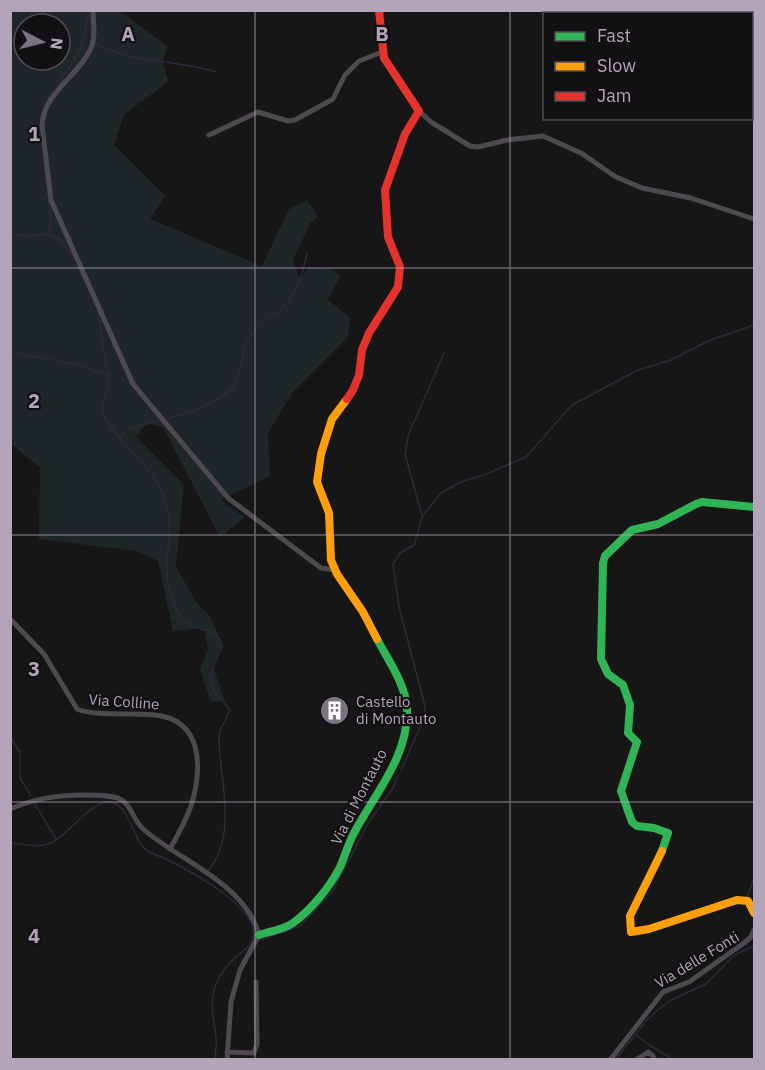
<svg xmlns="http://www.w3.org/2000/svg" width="765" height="1070" font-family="'IBM Plex Sans',sans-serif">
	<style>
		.green { fill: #1f2627; fill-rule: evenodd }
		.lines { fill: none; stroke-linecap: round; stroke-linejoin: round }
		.stream { stroke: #2f2839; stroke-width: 1.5 }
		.street { stroke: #4d494f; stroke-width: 5 }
		.fast { stroke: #30b455; stroke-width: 8 }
		.slow { stroke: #ff9f0a; stroke-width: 8 }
		.jam { stroke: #e5322d; stroke-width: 8 }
		.grid { fill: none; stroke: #b3a5b9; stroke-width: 1.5; stroke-opacity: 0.55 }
		.labels { text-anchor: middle; stroke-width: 4.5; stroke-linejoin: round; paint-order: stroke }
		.street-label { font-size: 15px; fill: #b3a5b9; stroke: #121012 }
		.poi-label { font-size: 15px; fill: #b3a5b9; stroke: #121012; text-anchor: start }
		.grid-label { font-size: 20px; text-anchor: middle; font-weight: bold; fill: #b3a5b9; stroke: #121012; stroke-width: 4.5; stroke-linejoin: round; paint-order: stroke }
	</style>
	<rect width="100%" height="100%" fill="#161616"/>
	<path class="green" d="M10,11H119L168,46L163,60L168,82L124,115L114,145L165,196L150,219L262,266L289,209L307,200L318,217L310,223L293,261L300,279L309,267L330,269L340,276L328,300L350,318L348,337L293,392L268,433L270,476L221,500L245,518L220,537L163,427L147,423L136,437L184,485L176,567L197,603L209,615L224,647L212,664L225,701L211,702L200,669L208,649L204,628L173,631L158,561L137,551L39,539L40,467L11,444ZM24,24H60V60H24Z"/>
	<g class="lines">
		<path class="stream" d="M752,22H754
			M96,44C133,63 177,60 216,72
			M52,94L80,51L90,10
			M44,166L51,218L49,233
			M10,233C46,244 49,217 75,260
			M98,311C101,327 102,344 105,360C106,366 109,372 109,378C108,390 100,403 104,414C106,421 112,428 116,433C133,455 159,476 166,503C175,535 160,567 172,598C175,606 178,617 185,622C195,631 215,628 220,641C225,655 204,669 213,689C216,698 226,702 230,710L220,731L219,740C220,782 238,834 208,871
			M10,352L79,365L108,376
			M164,419C185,415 224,402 236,382C244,366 240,347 255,330C263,321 275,316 283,307C298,292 303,273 307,253
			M120,436L130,429L159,420
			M422,516L405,454L408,436L444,353
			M10,737L20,752V778L31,796
			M401,770L424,718L425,706L399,607L393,564L400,553L414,545L422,517L441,493L463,481L484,475L526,457L572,405L638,370L671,360L708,341L754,325
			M35,804L56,839
			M10,843C24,844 39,848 51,843C69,835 91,800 110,802C130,804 132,841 148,851C154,855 162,857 168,860C190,871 265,910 252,941C249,948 241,953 236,957C226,966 219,975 215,987C209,1004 214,1020 216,1037C217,1044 215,1052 215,1060
			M747,897L754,878
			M261,940L300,926L332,892L369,822L393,788L398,775
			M636,1035L649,1045L674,1060
			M615,1060L647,1020L660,1008L671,1000L706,984L734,955L754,946"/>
		<path class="street" d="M93,10C93,22 96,37 91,48C78,77 44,92 42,125L51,200L133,384L228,498L321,568L335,570
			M419,111L431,122L470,146L478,147L507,140L543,136L581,153L616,177L642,188L691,198L754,219
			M209,135L258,112L288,121L295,120L333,99L345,75L359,61L382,52
			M10,619L44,654L77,709C95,717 134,712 155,715C203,720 202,767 192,803C187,819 178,834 170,849
			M10,809C36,798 58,795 86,795C97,795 107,795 118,798C131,803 133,820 143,829C181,862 245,883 259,935L240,970L231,1002L227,1060
			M227,1052L254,1053L257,1044L256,982
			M610,1060L663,992L689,982L744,943L751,937L754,930
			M636,1060L648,1052L653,1056L655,1060"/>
		<path class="fast" d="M662,851L668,833L654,828L637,826L632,822L621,791L637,742L628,733L630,705L623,685L608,674L601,659L603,563L605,556L632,530L658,524L696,504L702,502L754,507
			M259,935C270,931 283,930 293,923C311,910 330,887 340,867C345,856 348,844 354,833C374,795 409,756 407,709C406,685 388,660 377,639"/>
		<path class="slow" d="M347,399L332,419L321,454L317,482L329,513L331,560L337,574L363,612L377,639
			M662,851L630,916L631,932L649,929L737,900L748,901L754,913"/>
		<path class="jam" d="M347,399L353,390L359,375L362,350L369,333L398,287L400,267L388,237L385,190L405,134L419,111L384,58L379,10"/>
	</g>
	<path class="grid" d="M255,10V1060M510,10V1060M10,268H754M10,535H754M10,802H754"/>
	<defs>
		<symbol id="building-disc" viewBox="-11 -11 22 22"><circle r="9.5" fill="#7c7380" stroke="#121012"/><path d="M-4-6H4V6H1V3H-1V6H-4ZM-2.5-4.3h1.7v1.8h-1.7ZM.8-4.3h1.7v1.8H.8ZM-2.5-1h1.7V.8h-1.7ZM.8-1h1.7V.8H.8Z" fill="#fff"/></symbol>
	</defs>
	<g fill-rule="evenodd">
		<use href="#building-disc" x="318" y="694" width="33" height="33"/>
	</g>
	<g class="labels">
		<g class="street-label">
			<text transform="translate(124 702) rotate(4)" y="5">Via Colline</text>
			<text transform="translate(359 797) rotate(-63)" y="5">Via di Montauto</text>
			<text transform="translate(697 960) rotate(-31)" y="5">Via delle Fonti</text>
		</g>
		<g class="poi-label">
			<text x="356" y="707">Castello<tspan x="356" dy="17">di Montauto</tspan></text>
		</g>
	</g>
	<g class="grid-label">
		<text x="128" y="41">A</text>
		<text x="382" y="41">B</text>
		<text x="34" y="141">1</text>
		<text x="34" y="408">2</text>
		<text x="34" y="676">3</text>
		<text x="34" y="943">4</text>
	</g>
	<rect width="765" height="1070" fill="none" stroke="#b3a5b9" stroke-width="24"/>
	<rect x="543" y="12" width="210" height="108" fill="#121012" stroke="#524c55" stroke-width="1.5"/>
	<rect x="555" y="32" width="30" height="9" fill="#30b455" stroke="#524c55" stroke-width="1.5"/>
	<text x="597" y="42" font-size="18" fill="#b3a5b9">Fast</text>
	<rect x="555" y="62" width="30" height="9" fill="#ff9f0a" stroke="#524c55" stroke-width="1.5"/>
	<text x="597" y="72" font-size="18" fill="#b3a5b9">Slow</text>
	<rect x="555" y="92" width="30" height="9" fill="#e5322d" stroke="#524c55" stroke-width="1.5"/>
	<text x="597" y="102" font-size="18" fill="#b3a5b9">Jam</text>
	<g transform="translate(42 42) rotate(97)"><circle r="28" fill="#121012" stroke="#524c55" stroke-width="1.5"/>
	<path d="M0-4.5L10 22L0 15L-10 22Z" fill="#7c7380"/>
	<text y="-9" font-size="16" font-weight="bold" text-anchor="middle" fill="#b3a5b9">N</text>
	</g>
</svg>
